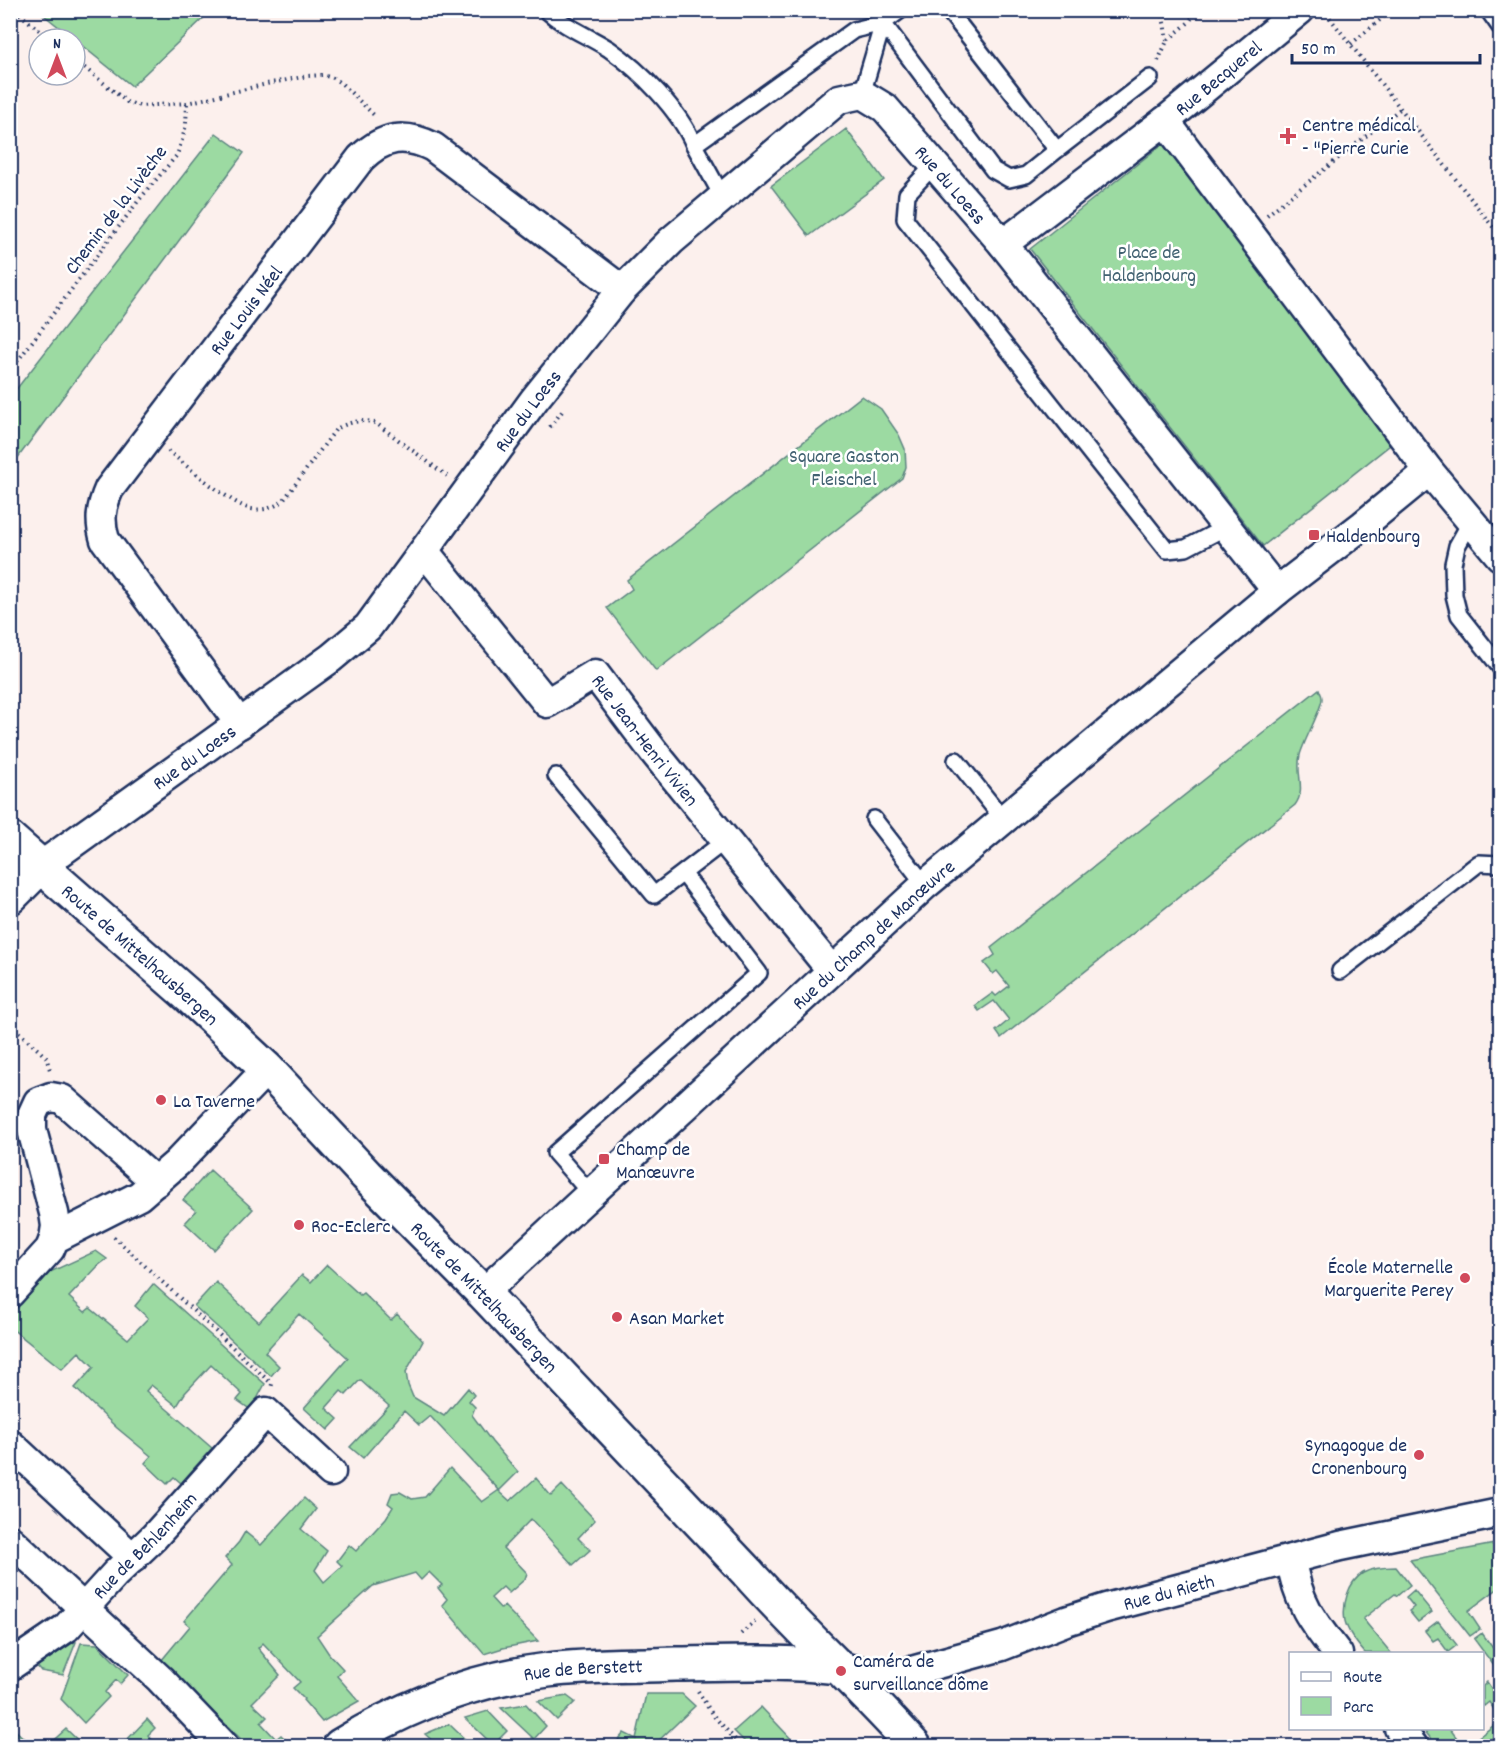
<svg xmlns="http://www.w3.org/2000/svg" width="1511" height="1757" font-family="Dekko,sans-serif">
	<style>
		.green { fill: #9cdaa2; stroke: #5c8480; stroke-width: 1.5 }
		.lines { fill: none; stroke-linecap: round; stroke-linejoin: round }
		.lane-casing { stroke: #1b2f5e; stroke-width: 20 }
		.street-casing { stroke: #1b2f5e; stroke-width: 33 }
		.secondary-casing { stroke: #1b2f5e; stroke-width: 38 }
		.path { stroke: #1b2f5e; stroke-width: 4; stroke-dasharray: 1.5 4.5; stroke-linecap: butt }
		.lane { stroke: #fff; stroke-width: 15 }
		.street { stroke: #fff; stroke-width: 28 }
		.secondary { stroke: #fff; stroke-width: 33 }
		.poi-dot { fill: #d1495b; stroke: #fff; stroke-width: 2 }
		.labels { text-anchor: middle; stroke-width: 5; stroke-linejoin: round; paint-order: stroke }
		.street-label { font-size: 20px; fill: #1b2f5e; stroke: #fff }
		.poi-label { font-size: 20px; fill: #1b2f5e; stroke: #fff; text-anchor: start }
		.park-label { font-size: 20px; fill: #426272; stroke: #fff }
	</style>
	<rect width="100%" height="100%" fill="#fcf0ed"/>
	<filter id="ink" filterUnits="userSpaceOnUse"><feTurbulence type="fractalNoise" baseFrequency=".0167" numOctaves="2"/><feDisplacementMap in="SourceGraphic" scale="12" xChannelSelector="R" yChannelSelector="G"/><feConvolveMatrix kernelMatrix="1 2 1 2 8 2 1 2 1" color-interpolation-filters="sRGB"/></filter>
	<g filter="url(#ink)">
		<path class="green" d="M39,11H211L132,86Z
			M846,129L884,180L809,236L771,186Z
			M216,133L244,153L11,467V396Z
			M1165,142L1390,445L1263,546L1030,249Z
			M862,396L881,409L899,435L905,449L906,467L902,478L656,671L607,608L632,589L627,580Z
			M1319,689C1320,692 1322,695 1322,698C1323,707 1303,742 1300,755C1295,774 1307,789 1295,805L1001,1038L996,1031L1009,1020L994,1001L979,1011L975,1006L993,993L996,996L1009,986L997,971L993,974L984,963L995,955L991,948Z
			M210,1170L253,1209L214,1250L185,1223L196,1211L183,1200Z
			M96,1251L107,1259L99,1265L69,1297L85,1312L90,1308L128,1339L148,1318L135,1306L153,1284L265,1384L251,1410L237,1400L242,1394L211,1365L185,1393L177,1406L151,1385L146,1391L212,1448L181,1483L174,1477L167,1484L145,1463L151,1456L117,1428L75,1388L94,1367L79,1352L62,1369L11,1328L10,1316L50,1272Z
			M327,1265L360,1295L363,1293L391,1320L397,1314L423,1341L406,1372L408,1385L413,1397L444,1416L468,1388L474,1395L469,1401L475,1407L472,1415L492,1442L518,1472L499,1491L510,1501L536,1478L551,1496L562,1485L595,1520L578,1538L590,1550L573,1565L531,1519L503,1548L527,1573L525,1579L509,1593L503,1587L491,1598L501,1609L504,1606L538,1641L503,1648L484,1654L442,1605L447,1599L438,1588L442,1585L429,1572L421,1580L415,1573L373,1586L317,1636L329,1654L343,1669L337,1676L359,1701L322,1722L303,1700L304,1699L293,1688L300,1682L263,1643L258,1648L280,1675L252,1703L267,1717L261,1723L276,1739L281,1735L290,1744L286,1746H248L161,1661L190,1626L184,1621L232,1565L225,1558L239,1542L245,1532L261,1545L304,1498L316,1509L301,1529L327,1551L315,1570L324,1582L342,1566L337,1561L349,1545L356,1551L386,1518L393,1507L388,1503L392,1493L400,1492L412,1499L425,1497L450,1468L482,1502L499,1490L430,1416L419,1425L404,1411L363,1458L350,1447L389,1406L360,1380L346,1395L341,1391L326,1408L338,1419L328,1430L304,1408L348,1358L299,1314L265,1352L279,1366L271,1376L194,1306L216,1282L259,1322L302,1275L311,1282Z
			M1500,1543V1587L1468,1611L1480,1629L1470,1636L1410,1560Z
			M1396,1567L1410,1585L1397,1596L1395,1594L1363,1619L1391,1653H1365C1357,1644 1348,1633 1345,1621C1342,1605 1348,1582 1363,1573C1372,1568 1385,1567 1396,1567Z
			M1414,1590L1432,1612L1418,1622L1409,1611L1414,1607L1406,1597Z
			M1438,1621L1457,1645L1448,1652L1438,1638L1433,1641L1425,1631Z
			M1482,1633L1500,1658V1674L1474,1639Z
			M74,1642H76L63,1675L41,1671L37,1666Z
			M81,1643L97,1644L128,1675L120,1684L116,1680L105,1692L109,1697L84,1723L61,1699Z
			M1487,1682L1500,1701V1718L1489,1702L1484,1706L1483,1704V1686Z
			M646,1694H682L695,1706L653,1746H613L624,1733L636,1739Z
			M567,1696L575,1702L557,1720L538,1701Z
			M526,1704L546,1726L534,1739L501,1708Z
			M761,1707L797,1745L795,1746H749L734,1731Z
			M488,1711L507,1731L493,1745L465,1718Z
			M147,1719L155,1728L148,1735L153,1741L147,1746H121Z
			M1497,1723L1500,1729C1492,1742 1482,1747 1467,1746Z
			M449,1724L472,1746H438L425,1734Z
			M11,1726L32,1746H12Z
			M66,1729L84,1746H47Z
			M1423,1729H1450L1463,1746H1437Z"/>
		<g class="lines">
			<defs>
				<path id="lane" d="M546,10C566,28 587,35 609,49C641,71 679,110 694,145L854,30L883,23L993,170L1009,179L1026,175L1057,150
					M948,10L1057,150L1150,78
					M1488,10L1500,27
					M862,94L883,23L901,10
					M694,145L722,196
					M934,165L907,194L905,219L1167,550L1186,548L1226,527
					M1471,521L1457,546L1453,564L1454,595L1459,615L1500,667
					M956,760L1003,819
					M556,776L654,895L683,873
					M874,819L925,885
					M1340,971L1479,863L1500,864
					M591,1194L555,1153L759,973L683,873L726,840"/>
				<g id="street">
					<path d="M1165,121L1429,471L1500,556"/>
					<path id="s1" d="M425,552L547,703L595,674L654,752L832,971"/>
					<path id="s2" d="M1277,591L1003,244L1165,121L1300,10"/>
					<path id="s3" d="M240,724L105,540C99,521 101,507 109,489L361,158C384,136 405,133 433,147L622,290"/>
					<path id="s4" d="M41,866L331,658L368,627L534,400L622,290L671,241L839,99L862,94L885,108L1003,244"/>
					<path d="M54,1239L56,1226L54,1213L32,1130V1115L38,1102L51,1097L62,1099L156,1182"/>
					<path d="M10,1293L50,1249L54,1239L139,1196L177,1163L267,1069"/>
					<path id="s5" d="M483,1293L925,885L1277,591L1363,525L1429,471"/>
					<path d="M10,1444L133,1558"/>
					<path d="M10,1540L160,1679L224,1746"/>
					<path d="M1291,1559C1297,1602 1312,1621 1338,1654"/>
					<path id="s6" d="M10,1666L66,1628L115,1574L154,1537L266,1412L331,1472"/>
					<path id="s7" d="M840,1667L882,1675L901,1674L1002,1646L1066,1621L1106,1608L1340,1546L1500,1513"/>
					<path d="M1399,1728L1413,1746"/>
				</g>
				<g id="secondary">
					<path id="s8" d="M10,839L190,997L267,1069L366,1175L483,1293L747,1572C800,1632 861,1686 914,1746"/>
					<path d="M10,897L41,866"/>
					<path id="s9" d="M340,1746C403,1707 474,1679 548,1670C590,1665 633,1666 676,1664C731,1663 785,1661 840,1667"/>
				</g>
			</defs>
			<use href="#lane" class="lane-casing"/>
			<use href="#street" class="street-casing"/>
			<use href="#secondary" class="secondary-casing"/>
			<path class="path" d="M15,10L50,39
				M1162,10L1167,41
				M1326,13L1500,236
				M1351,44L1392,10
				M75,60L127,102L141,106L187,103L271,83L308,76L322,75L333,78L342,84L376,117
				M1158,61L1167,41L1188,23L1198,10
				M1267,215L1400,109
				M10,371L139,200L177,155L182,140L186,125L187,103
				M550,427L564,409
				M168,451C186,465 232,505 251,509C263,511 273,508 283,501L336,429C349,422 364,418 377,424L447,476
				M10,1024L46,1057L51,1073
				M114,1237L272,1384L271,1388
				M741,1634L755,1621
				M698,1691L712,1714L741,1746"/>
			<use href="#lane" class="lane"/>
			<use href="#street" class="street"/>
			<use href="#secondary" class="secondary"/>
		</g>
	</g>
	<g class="poi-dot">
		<path d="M1285 127h6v6h6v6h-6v6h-6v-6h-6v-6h6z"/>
		<rect x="1308" y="529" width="12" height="12" rx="3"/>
		<circle cx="161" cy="1100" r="6"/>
		<rect x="598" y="1153" width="12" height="12" rx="3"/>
		<circle cx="299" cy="1225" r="6"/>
		<circle cx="1465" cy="1278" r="6"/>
		<circle cx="617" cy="1317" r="6"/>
		<circle cx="1419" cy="1455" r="6"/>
		<circle cx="841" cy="1671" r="6"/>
	</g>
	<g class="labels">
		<g class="street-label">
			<text dy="7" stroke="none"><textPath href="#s2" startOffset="714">Rue Becquerel</textPath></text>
			<text dy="7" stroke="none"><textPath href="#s4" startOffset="1268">Rue du Loess</textPath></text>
			<text transform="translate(115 209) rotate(-53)" y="7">Chemin de la Livèche</text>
			<text dy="7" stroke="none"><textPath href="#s3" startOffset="506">Rue Louis Néel</textPath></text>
			<text dy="7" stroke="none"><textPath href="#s4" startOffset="674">Rue du Loess</textPath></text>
			<text dy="7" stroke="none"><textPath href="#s1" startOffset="333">Rue Jean-Henri Vivien</textPath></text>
			<text dy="7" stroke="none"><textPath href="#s4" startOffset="188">Rue du Loess</textPath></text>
			<text dy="7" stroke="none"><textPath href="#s5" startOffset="530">Rue du Champ de Manœuvre</textPath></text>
			<text dy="7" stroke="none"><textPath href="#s8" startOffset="174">Route de Mittelhausbergen</textPath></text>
			<text dy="7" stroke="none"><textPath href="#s8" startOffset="660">Route de Mittelhausbergen</textPath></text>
			<text dy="7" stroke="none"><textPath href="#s6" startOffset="182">Rue de Behlenheim</textPath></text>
			<text dy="7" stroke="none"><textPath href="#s7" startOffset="342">Rue du Rieth</textPath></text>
			<text dy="7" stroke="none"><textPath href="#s9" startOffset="258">Rue de Berstett</textPath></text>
		</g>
		<g class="poi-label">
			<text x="1302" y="131">Centre médical<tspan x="1302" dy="23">- "Pierre Curie</tspan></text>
			<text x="1326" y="542">Haldenbourg</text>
			<text x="173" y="1107">La Taverne</text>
			<text x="616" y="1155">Champ de<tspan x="616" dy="23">Manœuvre</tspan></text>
			<text x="311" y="1232">Roc-Eclerc</text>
			<text x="1453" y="1273" text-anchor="end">École Maternelle<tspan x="1453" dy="23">Marguerite Perey</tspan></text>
			<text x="629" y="1324">Asan Market</text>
			<text x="1407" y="1451" text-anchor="end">Synagogue de<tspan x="1407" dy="23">Cronenbourg</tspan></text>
			<text x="853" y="1667">Caméra de<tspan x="853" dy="23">surveillance dôme</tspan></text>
		</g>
		<g class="park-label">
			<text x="1149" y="258">Place de<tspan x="1149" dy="23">Haldenbourg</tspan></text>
			<text x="844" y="462">Square Gaston<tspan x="844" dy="23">Fleischel</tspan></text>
		</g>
	</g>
	<rect width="1511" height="1757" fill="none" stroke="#fff" stroke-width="36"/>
	<rect x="18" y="18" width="1475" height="1721" fill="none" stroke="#1b2f5e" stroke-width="2" filter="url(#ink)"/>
	<rect x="1289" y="1652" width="195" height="78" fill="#ffffff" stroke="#a4acbf" stroke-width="1.5"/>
	<rect x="1301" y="1672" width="30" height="9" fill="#ffffff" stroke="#a4acbf" stroke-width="1.5"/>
	<text x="1343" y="1682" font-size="18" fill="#1b2f5e">Route</text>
	<rect x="1301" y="1697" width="30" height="18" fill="#9cdaa2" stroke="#a4acbf" stroke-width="1.5"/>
	<text x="1343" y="1712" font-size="18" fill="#1b2f5e">Parc</text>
	<g transform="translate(57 57)"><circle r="28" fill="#ffffff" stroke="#a4acbf" stroke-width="1.5"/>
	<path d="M0-4.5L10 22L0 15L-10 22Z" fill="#d1495b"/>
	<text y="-9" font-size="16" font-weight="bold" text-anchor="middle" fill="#1b2f5e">N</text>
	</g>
	<path d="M1292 54v9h188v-9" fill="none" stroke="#1b2f5e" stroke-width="3"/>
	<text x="1301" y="54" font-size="18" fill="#1b2f5e" stroke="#ffffff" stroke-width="4.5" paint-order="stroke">50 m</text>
</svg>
